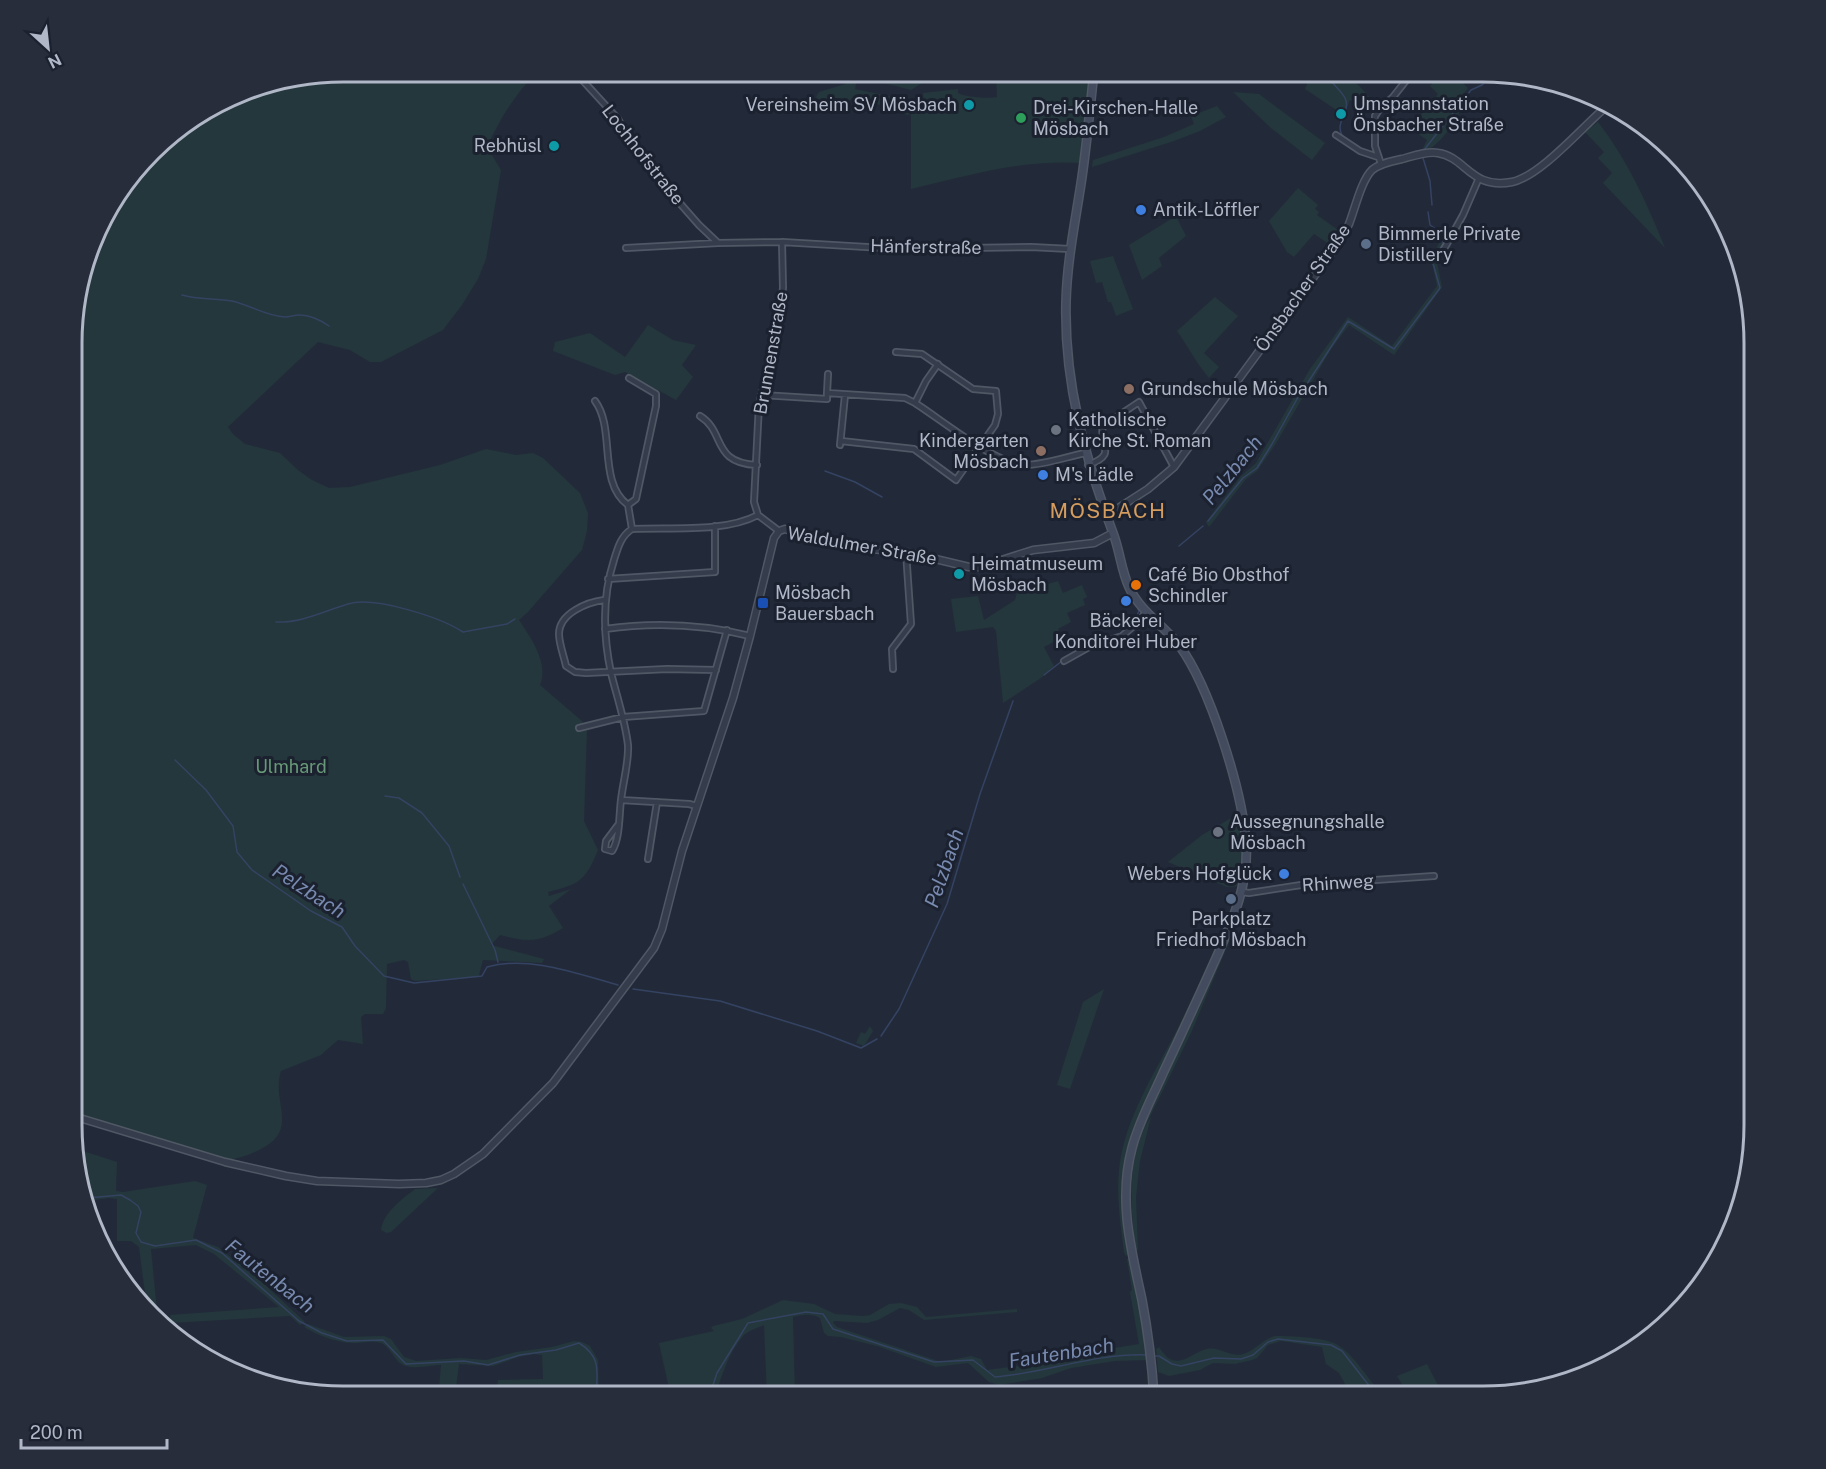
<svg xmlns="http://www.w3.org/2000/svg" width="1826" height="1469" font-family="'Public Sans',sans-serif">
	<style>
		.green { fill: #24373c; fill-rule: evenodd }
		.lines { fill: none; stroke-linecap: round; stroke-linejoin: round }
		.stream { stroke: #354362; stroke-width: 1.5 }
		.minor-casing { stroke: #505765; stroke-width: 8 }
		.tertiary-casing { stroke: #505765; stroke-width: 9 }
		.secondary-casing { stroke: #505765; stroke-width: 10 }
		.minor { stroke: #353c4b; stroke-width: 4.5 }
		.tertiary { stroke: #353c4b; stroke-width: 6 }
		.secondary { stroke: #434b5e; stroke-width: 7 }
		.culture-dot { fill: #0f9aa8; stroke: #1b212f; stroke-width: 2 }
		.leisure-dot { fill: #2e9e5b; stroke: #1b212f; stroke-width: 2 }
		.shop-dot { fill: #3f7fe0; stroke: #1b212f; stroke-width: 2 }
		.service-dot { fill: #5c6f8a; stroke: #1b212f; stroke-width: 2 }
		.education-dot { fill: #8d6e63; stroke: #1b212f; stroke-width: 2 }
		.worship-dot { fill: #6b7280; stroke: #1b212f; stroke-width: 2 }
		.food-dot { fill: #e8710a; stroke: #1b212f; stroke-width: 2 }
		.transit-dot { fill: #1a4fb4; stroke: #1b212f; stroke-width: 2 }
		.labels { text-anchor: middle; stroke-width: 6; stroke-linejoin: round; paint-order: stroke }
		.poi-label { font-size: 18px; fill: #b0b7c7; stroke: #1b212f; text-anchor: start }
		.street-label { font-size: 18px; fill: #b0b7c7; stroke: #1b212f }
		.park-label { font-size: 18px; fill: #679877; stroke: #1b212f }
		.water-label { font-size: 20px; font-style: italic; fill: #788aaf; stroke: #1b212f }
		.quarter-label { font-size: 21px; letter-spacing: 1.5px; fill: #d49c5e; stroke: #1b212f }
		.rim { fill: none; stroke: #b0b7c7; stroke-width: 3 }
	</style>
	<rect width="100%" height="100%" fill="#222a3a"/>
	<path class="green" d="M343,72H537C514,96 501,117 487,147L501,170L486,259L478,279L462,305L443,330L381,362H370L350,350L318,342L228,427L233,434L245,444L280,453L298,470L312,480L329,488L350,487L440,465L486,449L516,455L533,453L543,458L580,493L588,513L587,531L582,550L528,612L519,620C531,638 549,663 540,685L582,721L587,731L584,821L598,850C585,882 579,884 548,892L549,896L571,889L549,906L563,928C538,943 528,942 500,935L491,945L544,959L542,963L483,960L479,975L475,977L415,981L411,979L408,962L404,960L387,964L386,1008L383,1014H365L361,1017L363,1044L338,1040L321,1055L281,1071C271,1102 300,1129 261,1149C249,1155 238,1159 225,1160L73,1113L74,308L108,208L165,139L256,87Z
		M857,72H915L926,76L925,81L911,90L888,84L857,80L855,89L898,98L910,106L911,114L924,112L923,93L958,89V93C963,97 991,99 997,97L996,72H1091L1081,163C1022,159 967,176 911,189V114L907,115L872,102L852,98L838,112L816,97L819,92L852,82Z
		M1312,72H1325L1328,75L1330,72C1352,72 1364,92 1378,107L1375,113L1350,100L1344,114L1338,111L1305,89Z
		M1440,74L1449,81L1455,75L1468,88L1459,100L1463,106C1454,122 1440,148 1421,152L1427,140L1410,128L1438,94L1430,86Z
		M1233,92L1259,94L1325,143L1312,160L1271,128Z
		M1217,106L1226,117L1200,131L1174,141L1092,167L1093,160L1164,137L1194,124L1191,116Z
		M1598,122C1627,159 1648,205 1665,248L1603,183L1612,173L1598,158L1604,152L1585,132Z
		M1298,188L1318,205L1315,209L1319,212L1317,215L1341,232L1332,246L1314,234L1294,257L1287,252L1269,221Z
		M1176,216L1186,236L1159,258L1162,266L1142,280L1129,245Z
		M1445,232L1449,235L1436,258L1442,287L1394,355L1349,325L1331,349L1275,445L1257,471L1246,479L1209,527L1206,522L1241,476L1256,463L1310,369L1348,317L1392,346L1437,286L1431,258Z
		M1113,256L1133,309L1116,316L1111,302H1108L1102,282L1096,283L1090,261Z
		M1215,297L1238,316L1204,353L1219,367L1209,378C1196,363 1188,346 1177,331Z
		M648,325L673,340L696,345L682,365L693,377L676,400L625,372L615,375L553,351L555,342L590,333L625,357Z
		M1058,581L1063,593L1082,585L1087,597L1083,599L1085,605L1067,613L1071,622L1058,629L1061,638L1044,647L1054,666L1041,678L1003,703L996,631L993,627L956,632L951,599L978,596L984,620L1015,600L1017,593Z
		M1238,814L1243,849L1240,886L1227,887L1168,862L1202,835Z
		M1225,925L1226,929L1142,1112L1123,1200L1129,1254L1126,1256L1124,1252C1120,1219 1115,1189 1121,1156C1130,1111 1156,1070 1177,1030C1194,996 1209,961 1225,925Z
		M1232,928L1234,930L1191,1033L1140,1137L1133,1164L1128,1204L1130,1172L1136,1143L1152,1101L1206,991Z
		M1104,989L1070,1089L1057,1085L1083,1002Z
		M870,1026L873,1031L864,1046L856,1043L861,1032L865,1034Z
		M1151,1117L1140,1161L1136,1197L1138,1249L1136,1251C1130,1209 1126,1154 1151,1117Z
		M74,1148L117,1162L116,1191L123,1192L195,1181L207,1185L193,1238L218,1247L264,1284L305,1322L300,1325L290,1316L171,1323L170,1315L279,1307L214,1254L196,1245L151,1249L158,1321L147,1308L139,1247L131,1241H117V1199L108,1198L88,1201Z
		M438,1188L391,1232L387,1233L381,1230C383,1213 402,1199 415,1189Z
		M1129,1258L1141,1312L1147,1360L1115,1361L1071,1368L1042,1378L999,1385L989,1382L968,1363L936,1367L877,1346L841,1337L828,1336L824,1333L820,1318C812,1313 801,1315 793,1317L795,1395L806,1397H767L764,1325C757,1328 748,1331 743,1336C729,1352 721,1377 715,1397H671L659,1343L714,1331L711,1328L713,1326L742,1319L783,1300L814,1304L835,1314L863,1316L870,1315L889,1304L901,1303L917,1307L926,1317L1017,1309V1312L924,1320L909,1310L900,1308L878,1320L867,1323L834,1321L833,1323L837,1327L941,1362L971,1356L981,1359L987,1370L1025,1365L1028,1362L1139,1344L1130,1292L1132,1290L1127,1259Z
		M308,1324L344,1337L384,1336L391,1339L404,1357L416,1361L461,1358L486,1360L516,1352L552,1347L574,1341L582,1342L590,1346L598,1360L599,1397L379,1396L380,1390L439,1389L441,1365C429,1365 410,1371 400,1363C393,1357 389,1346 381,1343C372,1340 361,1343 353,1343C334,1342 320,1336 304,1327ZM534,1354L542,1355L543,1379L498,1380L497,1388H456L459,1364L493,1366L518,1357Z
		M1275,1336C1291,1336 1322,1337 1336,1344C1353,1353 1370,1381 1383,1397H1352L1339,1373L1326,1364L1322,1347L1281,1341L1268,1345L1257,1358L1252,1360L1235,1364L1213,1363L1200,1370L1169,1376L1158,1372L1156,1349L1159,1347C1162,1351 1166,1358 1172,1360C1185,1364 1195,1351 1207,1349C1219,1346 1231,1358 1243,1354C1255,1351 1262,1339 1275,1336Z
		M1427,1364L1444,1397H1410L1397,1376Z
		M1559,1381L1483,1397H1448L1494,1385Z"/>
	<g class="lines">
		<path class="stream" d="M1322,72C1329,80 1340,89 1345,98C1352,112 1332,123 1344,138
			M1424,150L1471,90L1482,85L1494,73
			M1423,158L1430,181L1432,205
			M1428,212L1430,225L1436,229
			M182,295C198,300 215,298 232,301C250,305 266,316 285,317C290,317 294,315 299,315C309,315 321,320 329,326
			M825,471L855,482L882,497
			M1208,521L1243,478L1257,468L1272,444L1297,399L1348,321L1394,349L1440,288L1432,260L1443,244V234
			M1179,546L1203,526
			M276,622C302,623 324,611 348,604C374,596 440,617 463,632L507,624L515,619
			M1133,624L1139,611L1138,609
			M1071,654L1089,645
			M1044,675L1062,661
			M175,760L206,790L233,826L237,852L252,870L311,911L342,927L355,946L384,976L414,983L482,976L487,967C528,955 578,974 618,985
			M385,796L399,798L422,813L449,846L460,877
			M463,884L495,950L498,962
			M633,989L720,1001L817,1031L861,1048L877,1039
			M881,1036L899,1009L947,904L980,794L1013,701
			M87,1198L121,1195L130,1200L138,1206L141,1212L136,1233L141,1242L155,1246L196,1240L222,1253L299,1321L322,1333L347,1341L383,1340L406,1364L464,1361L488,1365L520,1355L556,1350L579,1343C602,1357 597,1373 596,1397
			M1155,1356H1159L1172,1364L1181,1366L1214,1358L1241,1359L1253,1355L1268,1342L1278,1339L1331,1345L1342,1351L1378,1397
			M709,1397L717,1373L748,1323L806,1312L823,1314L833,1329L934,1362L973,1360L995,1377C1046,1373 1095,1353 1147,1355"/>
		<defs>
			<path id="minor" d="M575,72L618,119L629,139L655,175L699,225L718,243L782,242L900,249L1031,247L1070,249
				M1336,135L1360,151L1378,157
				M1381,164L1375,146V116L1381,107L1393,97L1412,73
				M626,248L718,243
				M1448,253L1444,249L1463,215L1479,178
				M827,393L828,374
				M761,395L827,399V393L905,398L915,403C942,420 995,464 1025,465C1044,465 1066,457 1085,453
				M595,401C616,429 597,482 628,505L632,529
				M915,403L926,381L938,364
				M700,416C726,432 711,463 757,465
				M841,441L914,449L956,480L995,425L998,414L996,391L973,389L922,354L896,352
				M840,445L845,395
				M1088,465C1119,454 1098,445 1103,426L1139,402L1174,467
				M628,505L636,499L656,406V394L629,378
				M779,531L758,515L754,502L759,404L776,340L783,288L782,242
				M608,579L715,572V526
				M604,600C588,602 559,613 559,634C559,644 564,656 566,666L575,672L586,673L667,669L716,670
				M605,629C655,622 702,624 750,636
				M1064,661L1089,647L1122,636L1136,624L1147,611
				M893,669L892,649L911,624L906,552
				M579,728L623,717L704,711L727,630
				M697,806L689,804L621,800C623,782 629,762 628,745C625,720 617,697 611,673C603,635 602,597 614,560C618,547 621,536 632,529C670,527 724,533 758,515
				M618,825L606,841L605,849L612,851C620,839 619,815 621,800
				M648,859L657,802
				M1242,892L1249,893L1301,885L1434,876"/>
			<path id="tertiary" d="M1106,516L1148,489L1174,467L1332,252C1338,243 1344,234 1349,224C1355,209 1361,181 1372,170C1380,163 1393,161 1402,159C1413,156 1427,151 1438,153C1466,157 1471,190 1512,182C1541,176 1583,126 1607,106
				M73,1116L225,1162L286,1176L317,1181L399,1184L426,1183L441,1180L454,1174L483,1154L553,1083L654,948L662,929L682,851L733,698L750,636L774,538L779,531L785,529L847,547L906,552L969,567H980L1033,550L1094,543L1113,533"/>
			<path id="secondary" d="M1094,72C1090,107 1087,142 1082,177C1076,218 1067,260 1066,302C1064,383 1085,458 1113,533C1120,551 1121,570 1129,587C1139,610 1163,625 1179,645C1210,687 1242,790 1246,842C1249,884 1233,919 1217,956C1200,994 1182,1033 1164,1071C1153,1096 1139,1121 1132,1148C1118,1200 1131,1249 1142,1300C1148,1332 1152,1364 1154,1397"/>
		</defs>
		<use href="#minor" class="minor-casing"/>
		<use href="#tertiary" class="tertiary-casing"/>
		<use href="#secondary" class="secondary-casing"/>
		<use href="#minor" class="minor"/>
		<use href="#tertiary" class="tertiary"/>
		<use href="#secondary" class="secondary"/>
	</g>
	<g class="culture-dot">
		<circle cx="969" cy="105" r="6"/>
		<circle cx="1341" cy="114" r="6"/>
		<circle cx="554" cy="146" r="6"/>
		<circle cx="959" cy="574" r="6"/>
	</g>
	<circle class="leisure-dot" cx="1021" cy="118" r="6"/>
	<g class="shop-dot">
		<circle cx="1141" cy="210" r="6"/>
		<circle cx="1043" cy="475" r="6"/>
		<circle cx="1126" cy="601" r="6"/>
		<circle cx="1284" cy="874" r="6"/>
	</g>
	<g class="service-dot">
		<circle cx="1366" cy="244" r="6"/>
		<circle cx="1231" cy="899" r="6"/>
	</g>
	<g class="education-dot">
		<circle cx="1129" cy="389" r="6"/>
		<circle cx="1041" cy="451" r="6"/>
	</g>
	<g class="worship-dot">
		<circle cx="1056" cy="430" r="6"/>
		<circle cx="1218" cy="832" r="6"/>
	</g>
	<circle class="food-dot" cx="1136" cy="585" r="6"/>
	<rect class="transit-dot" x="757" y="597" width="12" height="12" rx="3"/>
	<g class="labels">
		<g class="poi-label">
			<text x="1353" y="110">Umspannstation<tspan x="1353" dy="21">Önsbacher Straße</tspan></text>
			<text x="957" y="111" text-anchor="end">Vereinsheim SV Mösbach</text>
			<text x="1033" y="114">Drei-Kirschen-Halle<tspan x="1033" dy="21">Mösbach</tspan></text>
			<text x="542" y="152" text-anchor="end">Rebhüsl</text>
			<text x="1153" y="216">Antik-Löffler</text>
			<text x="1378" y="240">Bimmerle Private<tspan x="1378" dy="21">Distillery</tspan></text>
			<text x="1141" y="395">Grundschule Mösbach</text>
			<text x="1068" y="426">Katholische<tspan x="1068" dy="21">Kirche St. Roman</tspan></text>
			<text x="1029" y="447" text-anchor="end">Kindergarten<tspan x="1029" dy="21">Mösbach</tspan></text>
			<text x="1055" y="481">M's Lädle</text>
			<text x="971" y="570">Heimatmuseum<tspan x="971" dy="21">Mösbach</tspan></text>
			<text x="1148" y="581">Café Bio Obsthof<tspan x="1148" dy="21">Schindler</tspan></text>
			<text x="775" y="599">Mösbach<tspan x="775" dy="21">Bauersbach</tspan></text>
			<text x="1126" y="627" text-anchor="middle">Bäckerei<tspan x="1126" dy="21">Konditorei Huber</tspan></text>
			<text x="1230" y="828">Aussegnungshalle<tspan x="1230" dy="21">Mösbach</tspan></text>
			<text x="1272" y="880" text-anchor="end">Webers Hofglück</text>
			<text x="1231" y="925" text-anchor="middle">Parkplatz<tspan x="1231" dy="21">Friedhof Mösbach</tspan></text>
		</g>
		<g class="street-label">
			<text transform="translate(643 155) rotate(52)" y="6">Lochhofstraße</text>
			<text transform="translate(926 247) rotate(1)" y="6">Hänferstraße</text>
			<text transform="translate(1303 288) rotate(-55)" y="6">Önsbacher Straße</text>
			<text transform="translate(771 353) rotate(-80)" y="6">Brunnenstraße</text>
			<text transform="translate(862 546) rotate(10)" y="6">Waldulmer Straße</text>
			<text transform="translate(1338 883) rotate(-4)" y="6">Rhinweg</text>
		</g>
		<g class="park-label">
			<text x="291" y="773">Ulmhard</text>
		</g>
		<g class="water-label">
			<text transform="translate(1232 470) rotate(-51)" y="7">Pelzbach</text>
			<text transform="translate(944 868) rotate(-71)" y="7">Pelzbach</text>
			<text transform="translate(309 891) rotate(33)" y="7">Pelzbach</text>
			<text transform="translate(270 1276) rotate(38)" y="7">Fautenbach</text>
			<text transform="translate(1061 1353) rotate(-9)" y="7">Fautenbach</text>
		</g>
		<g class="quarter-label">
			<text x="1108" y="518">MÖSBACH</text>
		</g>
	</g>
	<path d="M0 0H1826V1469H0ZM343 82H1483A261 261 0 0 1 1744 343V1125A261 261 0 0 1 1483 1386H343A261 261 0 0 1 82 1125V343A261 261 0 0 1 343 82Z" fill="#272d3b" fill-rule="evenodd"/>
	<path class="rim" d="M343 82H1483A261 261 0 0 1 1744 343V1125A261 261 0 0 1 1483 1386H343A261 261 0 0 1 82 1125V343A261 261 0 0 1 343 82Z"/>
	<g transform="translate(48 48) rotate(153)" stroke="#1b212f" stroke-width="4.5" paint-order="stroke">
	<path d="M0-4.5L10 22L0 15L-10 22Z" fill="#b0b7c7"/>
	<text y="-9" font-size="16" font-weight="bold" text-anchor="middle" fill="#b0b7c7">N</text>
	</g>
	<path d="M21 1439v9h146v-9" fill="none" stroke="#b0b7c7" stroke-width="3"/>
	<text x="30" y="1439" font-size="18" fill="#b0b7c7" stroke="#1b212f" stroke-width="4.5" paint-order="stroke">200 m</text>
</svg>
